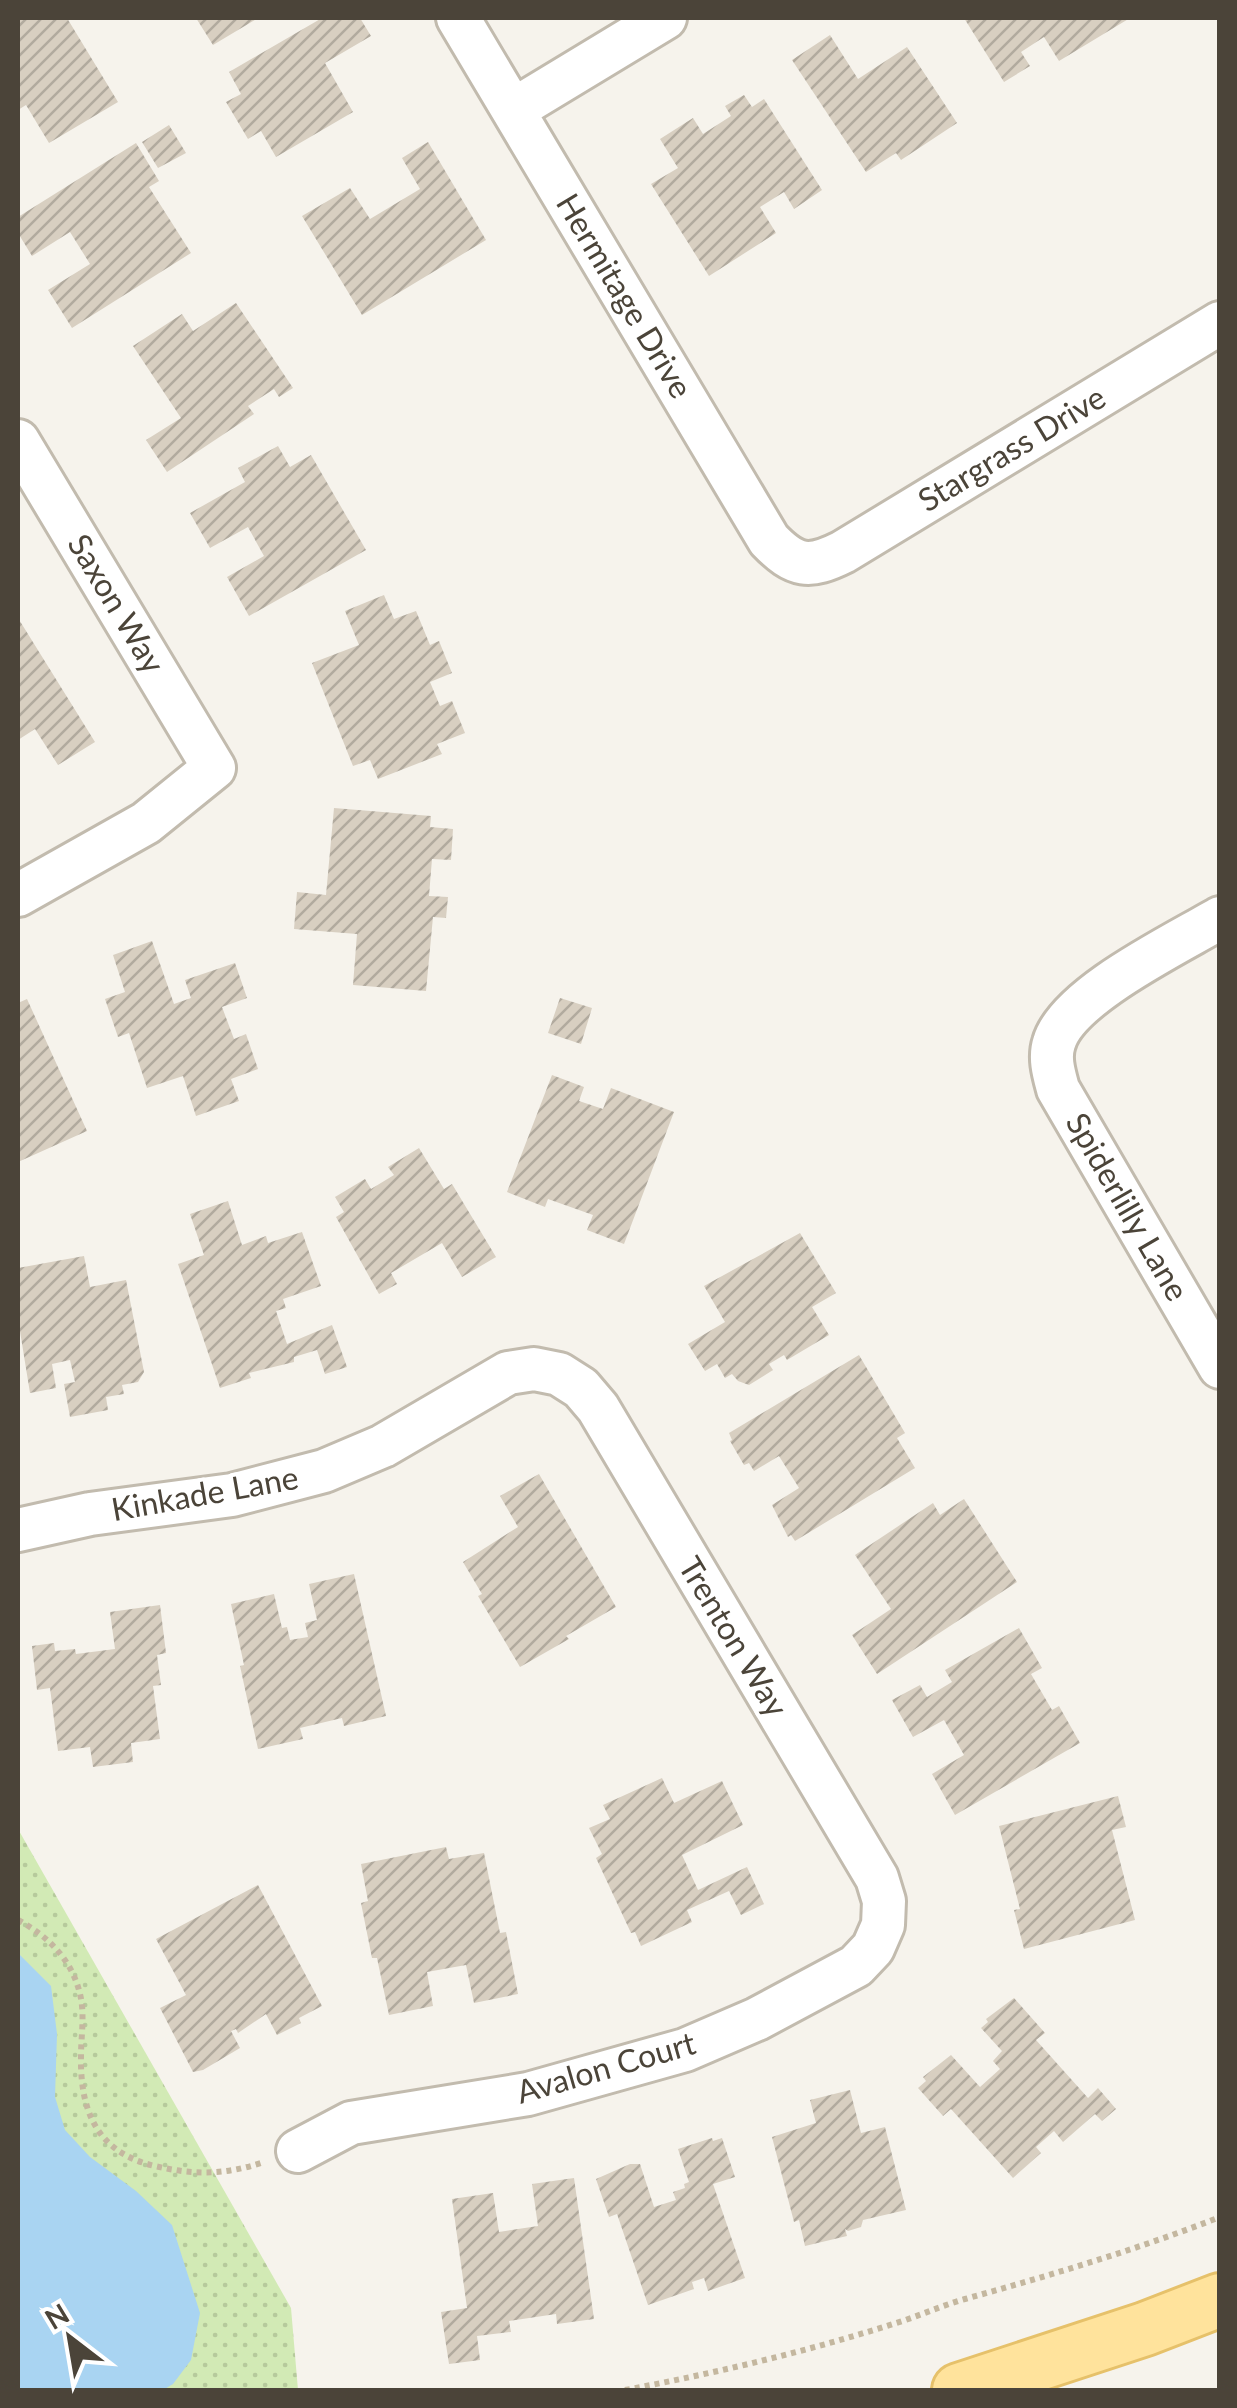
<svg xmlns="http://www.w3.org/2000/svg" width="1237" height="2408" font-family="Lato,sans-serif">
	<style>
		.grass { fill: url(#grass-dots) }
		.water { fill: #a9d4f2 }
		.building { fill: url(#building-hatch) }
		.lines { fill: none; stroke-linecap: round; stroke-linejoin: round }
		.minor-casing { stroke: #c2bbae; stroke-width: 48 }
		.major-casing { stroke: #e6c16a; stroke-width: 58 }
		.path { stroke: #c4b79f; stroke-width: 6; stroke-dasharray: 5 5; stroke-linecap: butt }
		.minor { stroke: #fff; stroke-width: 42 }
		.major { stroke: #ffe39c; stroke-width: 52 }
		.labels { text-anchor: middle; stroke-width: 8; stroke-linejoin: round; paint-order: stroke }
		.street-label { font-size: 32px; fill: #4b4439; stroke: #fff }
	</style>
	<defs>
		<pattern id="grass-dots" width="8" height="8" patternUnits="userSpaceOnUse" patternTransform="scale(2.5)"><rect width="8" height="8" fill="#d2eab5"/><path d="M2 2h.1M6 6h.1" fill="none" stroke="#b6ca9c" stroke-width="1.8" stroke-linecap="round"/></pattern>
		<pattern id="building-hatch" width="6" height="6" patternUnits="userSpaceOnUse" patternTransform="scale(2.5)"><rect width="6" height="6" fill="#d8cfc1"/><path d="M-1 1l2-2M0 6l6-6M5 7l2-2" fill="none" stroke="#b1aa9e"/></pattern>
	</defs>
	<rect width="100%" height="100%" fill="#f6f3ec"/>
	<path class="grass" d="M18,1829L291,2308L298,2390H18Z"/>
	<path class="water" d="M18,1953L51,1986L57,2034L55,2097L65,2130L90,2157L136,2191L172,2225L200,2313L191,2360L173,2384L163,2390H18Z"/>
	<path class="building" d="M20,18H67L118,102L49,143L26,105L18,110V19Z
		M196,18H258L213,45Z
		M322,18H360L371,36L325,63L353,112L276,157L261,131L248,139L226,102L241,94L229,72Z
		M964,18H1130L1059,61L1044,37L1021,52L1030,66L1004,82Z
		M830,35L858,79L907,47L957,123L901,160L896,153L866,172L792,60Z
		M744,95L752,107L764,99L822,190L794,209L784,192L760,207L776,233L709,276L651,184L678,168L660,139L693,118L703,134L731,116L725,106Z
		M169,125L186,153L158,168L142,142Z
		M428,142L486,240L362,315L302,216L350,188L370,219L420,189L402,158Z
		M136,143L159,181L149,187L191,253L72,328L48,290L90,264L70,232L32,256L18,233V217Z
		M236,303L293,388L279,397L274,389L248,406L254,414L167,472L146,440L181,418L133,346L182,314L193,331Z
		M278,446L290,467L311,455L366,550L249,616L227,577L264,556L248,527L210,548L190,513L245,482L238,468Z
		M384,595L394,619L416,611L430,645L439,641L452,673L430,682L440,706L452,701L465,733L437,744L442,754L378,779L370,760L353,766L312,663L359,645L345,611Z
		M18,618L95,742L58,765L35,729L18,740Z
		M334,808L431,816L430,827L453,829L451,860L432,859L429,896L448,897L446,918L433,917L426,991L353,985L357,934L294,929L297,892L326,895Z
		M152,941L174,1004L191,998L185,980L235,963L247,998L222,1007L234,1039L246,1034L258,1069L231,1079L239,1101L196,1116L183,1076L147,1088L129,1033L118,1037L105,999L125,992L113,955Z
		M560,998L592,1008L581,1044L548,1033Z
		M27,999L87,1131L18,1162V1003Z
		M552,1075L584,1087L579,1101L603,1109L611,1088L674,1112L624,1244L587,1230L593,1215L548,1199L545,1207L507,1192Z
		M419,1148L444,1189L452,1184L496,1257L462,1277L442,1243L391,1273L397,1284L379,1294L336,1217L344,1212L335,1197L365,1179L371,1189L394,1175L388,1167Z
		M228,1201L242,1245L266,1236L268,1243L302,1232L321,1286L283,1299L286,1308L276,1311L287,1344L332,1325L347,1367L325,1374L317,1350L294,1357V1362L249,1373L251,1378L220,1388L178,1264L204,1255L190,1214Z
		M800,1233L836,1293L812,1307L829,1335L787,1360L784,1355L769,1364L773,1370L749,1385L738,1381L732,1374L725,1378L717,1364L705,1371L688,1344L725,1322L704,1286Z
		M84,1256L90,1287L126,1280L144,1372L138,1382L122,1385L124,1394L106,1397L108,1410L70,1417L64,1384L75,1382L70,1360L52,1364L56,1388L30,1393L18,1319V1268Z
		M859,1355L905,1433L897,1438L915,1468L795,1541L791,1535L788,1537L772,1505L799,1488L779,1456L754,1471L749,1463L744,1465L730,1441L732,1440L729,1433Z
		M539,1474L616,1607L566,1636L569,1639L520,1667L478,1596L482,1594L463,1562L518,1527L500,1496Z
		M964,1499L1017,1582L877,1674L852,1635L891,1609L855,1555L933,1503L940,1515Z
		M354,1574L386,1716L344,1726L342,1718L300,1728L303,1739L258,1749L240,1666L244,1665L231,1604L274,1594L282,1628L287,1627L290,1640L308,1637L305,1623L317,1620L309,1584Z
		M160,1605L166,1653L157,1655L161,1685L153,1686L160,1739L131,1743L133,1762L93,1767L90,1747L58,1751L50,1688L37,1690L32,1646L54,1643L55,1651L75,1649L76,1654L115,1649L110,1612Z
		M1019,1628L1042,1668L1031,1674L1052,1710L1059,1706L1080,1743L955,1815L932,1774L964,1755L944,1720L913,1737L892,1700L920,1685L927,1697L952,1682L945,1670Z
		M662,1778L674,1803L722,1781L743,1825L682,1855L698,1890L747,1867L764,1904L741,1915L729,1891L687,1910L692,1922L641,1946L635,1932L631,1933L596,1858L602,1854L589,1828L610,1819L603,1805Z
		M1118,1796L1126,1827L1112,1830L1135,1920L1024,1949L1014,1910L1020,1909L999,1826Z
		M446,1847L449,1859L484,1853L500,1933L506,1932L518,1994L474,2003L466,1965L427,1972L433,2006L389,2015L377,1958H372L361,1903L368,1901L361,1864Z
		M258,1885L322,2006L299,2018L301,2023L277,2035L266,2014L238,2033L236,2029L231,2031L240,2048L203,2070L193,2072L160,2008L186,1995L156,1939Z
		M1014,1998L1045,2033L1036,2040L1088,2098L1098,2088L1116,2109L1102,2121L1095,2114L1063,2142L1054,2131L1036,2147L1041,2153L1013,2178L951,2109L943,2116L918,2088L926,2081L923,2077L951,2055L980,2087L1000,2069L993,2061L1002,2051L981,2028L988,2022L986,2019Z
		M850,2090L861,2133L885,2127L906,2210L863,2220L861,2227L848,2231L845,2229L847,2236L805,2246L799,2220L794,2222L772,2137L816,2123L810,2100Z
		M712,2138L713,2141L722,2138L735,2177L713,2184L745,2278L708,2291L704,2278L692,2282L694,2289L648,2305L617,2214L609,2217L596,2179L630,2164H640L654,2207L676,2200L673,2192L685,2188L684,2184L689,2182L678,2149Z
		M574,2178L594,2319L557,2324L556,2314L509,2321L511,2332L477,2336L480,2360L449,2364L441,2312L467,2308L452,2199L493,2193L499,2232L538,2226L532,2184Z"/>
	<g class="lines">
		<defs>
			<path id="minor" d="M458,18L769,540C795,567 809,569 843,552L1220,323
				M513,110L665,18
				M18,441L214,768L146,823L18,895
				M1220,918C1178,943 1067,996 1054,1043C1049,1058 1054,1074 1058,1089L1220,1367
				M18,1530L90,1514L232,1495L324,1471L383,1446L508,1373L534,1369L559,1374L581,1388L598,1408L877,1878L884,1901L883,1925L873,1948L856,1966L757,2019L685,2050L528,2094L351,2123L298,2151"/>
			<path id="major" d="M959,2390L1145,2329L1220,2300"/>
		</defs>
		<use href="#minor" class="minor-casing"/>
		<use href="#major" class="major-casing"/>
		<path class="path" d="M18,1920C48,1936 72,1960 80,1994C85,2014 81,2036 81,2056C80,2111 97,2153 155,2166C193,2175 224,2175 261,2163
			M625,2390C716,2373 805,2352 893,2324C917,2317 940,2306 965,2299C1051,2275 1136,2250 1220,2217"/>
		<use href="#minor" class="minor"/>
		<use href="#major" class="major"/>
	</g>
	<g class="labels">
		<g class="street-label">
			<text transform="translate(624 296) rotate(59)" y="11">Hermitage Drive</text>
			<text transform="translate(1012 449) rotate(-31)" y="11">Stargrass Drive</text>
			<text transform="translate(116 604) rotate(59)" y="11">Saxon Way</text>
			<text transform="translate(1127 1207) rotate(60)" y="11">Spiderlilly Lane</text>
			<text transform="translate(205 1494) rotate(-10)" y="11">Kinkade Lane</text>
			<text transform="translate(733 1637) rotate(59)" y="11">Trenton Way</text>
			<text transform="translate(606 2068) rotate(-16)" y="11">Avalon Court</text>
		</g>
	</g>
	<rect width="1237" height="2408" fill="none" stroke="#4b4439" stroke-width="40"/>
	<g transform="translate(70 2338) rotate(329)" stroke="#ffffff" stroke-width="8" paint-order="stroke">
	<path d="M0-8L18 38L0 25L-18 38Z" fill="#4b4439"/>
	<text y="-15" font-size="28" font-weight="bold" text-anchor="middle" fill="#4b4439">N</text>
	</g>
</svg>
